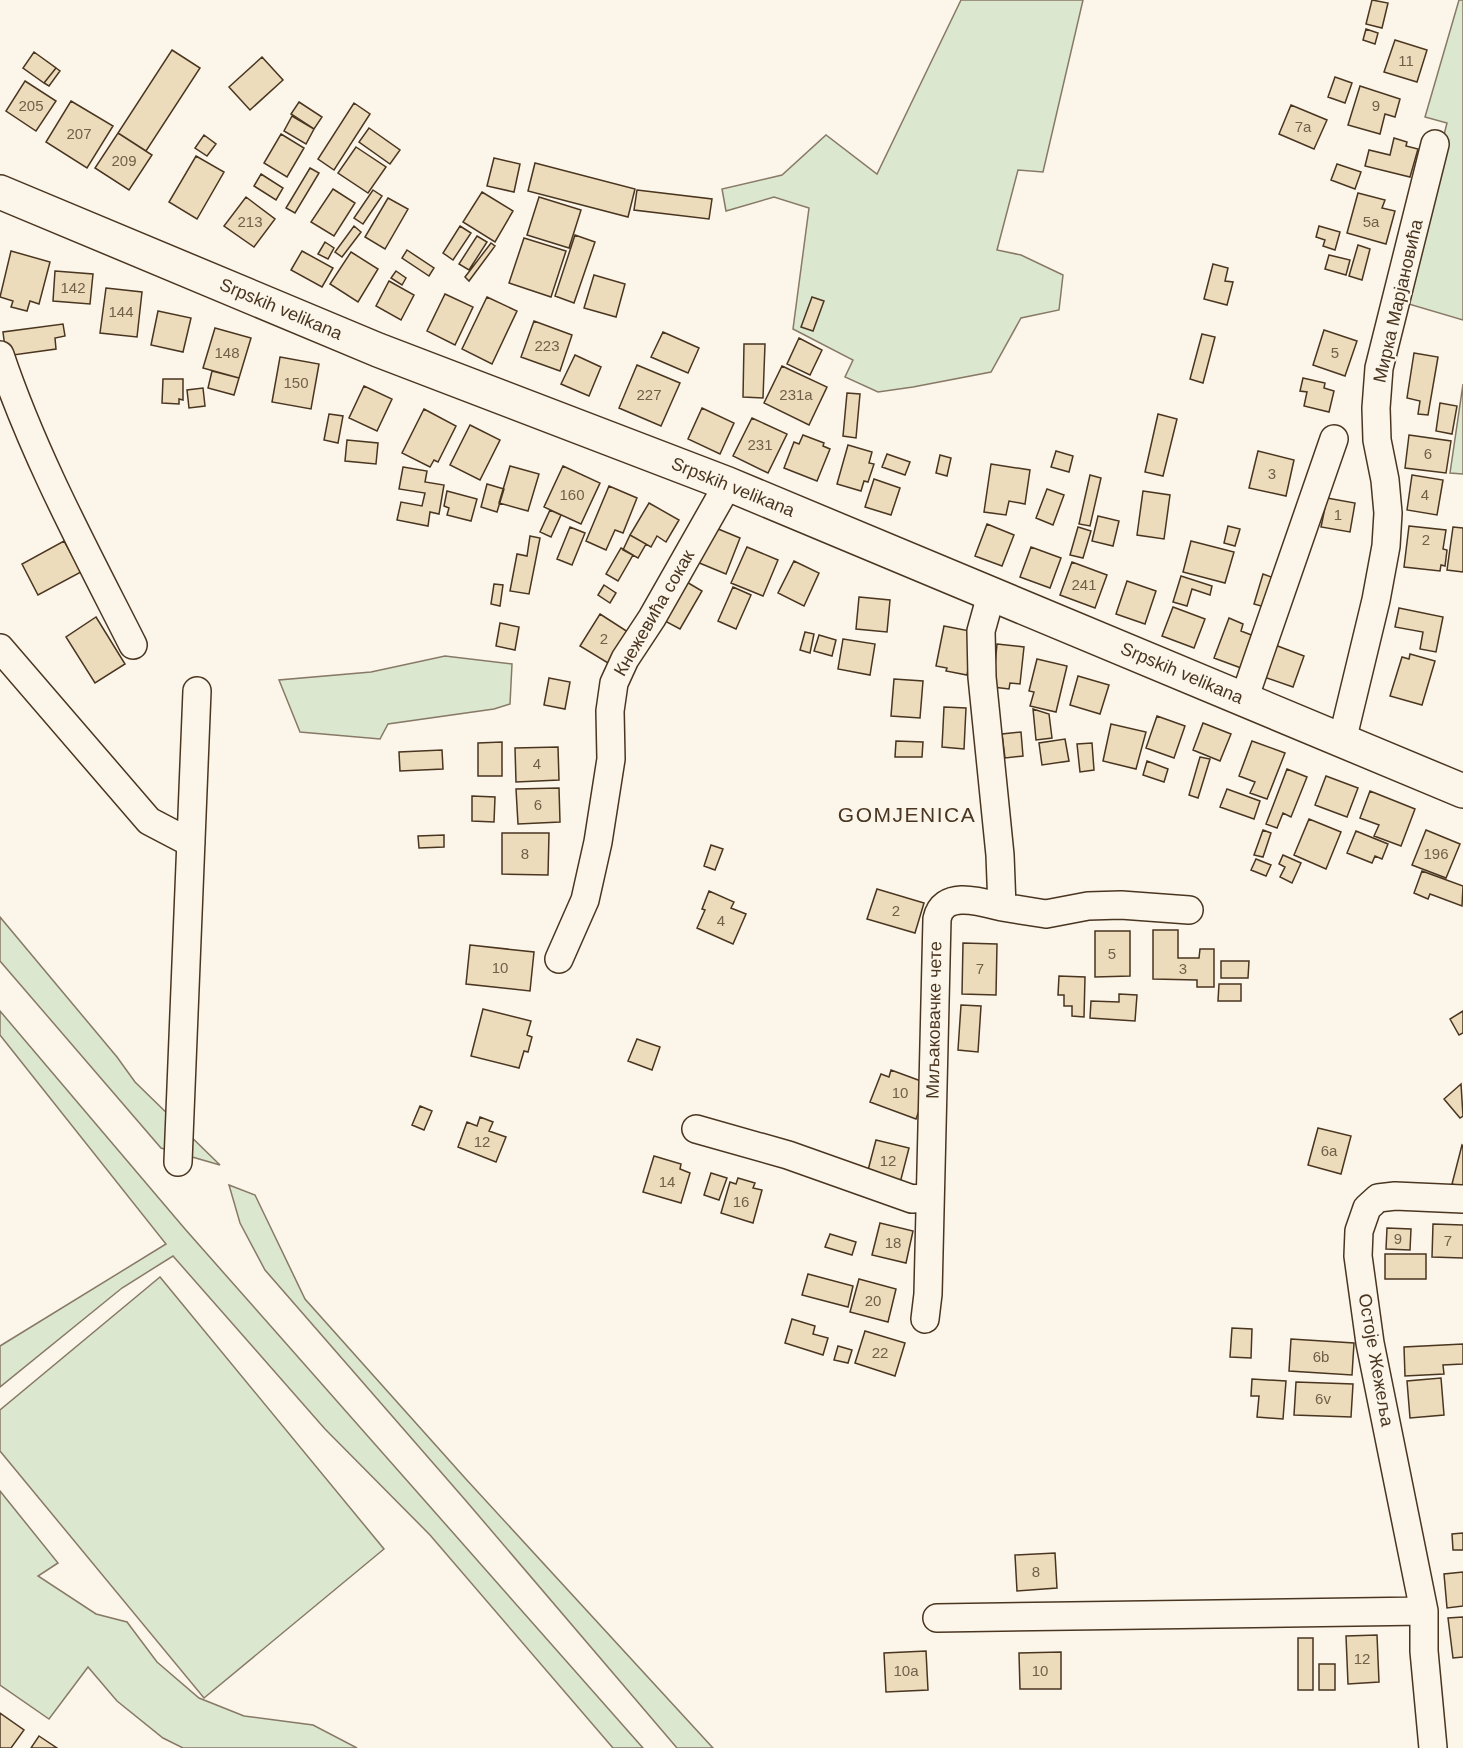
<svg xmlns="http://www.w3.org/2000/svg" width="1463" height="1748" font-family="Helvetica,sans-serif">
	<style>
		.green { fill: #dce7d0; stroke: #887966; stroke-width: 1.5 }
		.building { fill: #ecdcbc; stroke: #4a3520; stroke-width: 1.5 }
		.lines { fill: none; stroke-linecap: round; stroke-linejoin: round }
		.minor-casing { stroke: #4a3520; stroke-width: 30 }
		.major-casing { stroke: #4a3520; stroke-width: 36 }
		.minor { stroke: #fbf6e9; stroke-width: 27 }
		.major { stroke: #fbf6e9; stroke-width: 33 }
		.labels { text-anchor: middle; stroke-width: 4.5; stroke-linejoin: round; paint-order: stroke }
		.number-label { font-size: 15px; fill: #725f47 }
		.street-label { font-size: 18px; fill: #4a3520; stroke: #fbf6e9 }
		.quarter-label { font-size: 21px; letter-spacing: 1.5px; fill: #4a3520; stroke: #fbf6e9 }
	</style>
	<rect width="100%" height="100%" fill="#fbf6e9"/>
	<path class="green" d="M961,0H1083L1043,172L1018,170L997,250L1021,255L1063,275L1059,310L1021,318L991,372L913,387L878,392L845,377L853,360L793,329L809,208L774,197L726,211L722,189L782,175L826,135L877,174Z
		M1459,0H1463V320L1402,302L1447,123L1425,117Z
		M1463,384V474L1450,473Z
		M445,656L512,664L510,704L494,709L388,724L380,739L300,732L279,680L371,672Z
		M0,917L117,1057L135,1082L220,1165L161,1148L0,961Z
		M0,1011L185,1229L643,1748H613L430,1535L325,1429L173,1256L122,1288L0,1387V1346L166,1244L0,1035Z
		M229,1185L255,1195L305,1299L465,1478L713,1748H677L467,1502L265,1270L240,1223Z
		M160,1277L384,1549L204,1698L0,1451V1410Z
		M0,1491L58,1563L38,1576L96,1614L127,1622L157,1662L199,1698L244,1716L313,1725L357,1748H183L163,1738L117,1701L88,1667L49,1719L0,1685Z"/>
	<path class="building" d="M1372,0L1388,3L1382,28L1366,24Z
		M1366,29L1378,33L1375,44L1363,40Z
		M1395,40L1427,50L1417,82L1384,72Z
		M172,50L200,68L146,151L118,133Z
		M34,52L56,68L44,83L23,68Z
		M262,57L283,80L250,110L229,87Z
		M56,68L60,71L49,86L44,83Z
		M1335,77L1352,83L1345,103L1328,97Z
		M25,81L56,101L36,131L6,111Z
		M1360,86L1400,99L1395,117L1385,114L1380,134L1348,125Z
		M71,101L113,126L87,168L46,142Z
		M299,102L322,117L314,129L291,114Z
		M354,103L370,114L334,170L318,159Z
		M1291,105L1327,120L1314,149L1279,134Z
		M292,116L314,129L306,144L284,131Z
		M369,128L400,150L390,164L359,142Z
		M118,133L152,155L129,190L95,168Z
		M281,134L304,148L287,177L264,163Z
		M204,135L216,144L207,156L195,148Z
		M1394,138L1407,142L1406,146L1418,149L1410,177L1365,166L1369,150L1390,155Z
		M356,147L386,167L368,193L338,173Z
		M196,156L224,172L197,219L169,202Z
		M494,158L520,164L514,192L487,186Z
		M535,163L635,189L628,217L528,191Z
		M1337,164L1361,172L1355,189L1331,180Z
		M310,168L319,173L295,213L286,208Z
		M261,174L283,188L276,200L254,186Z
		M333,189L355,203L334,236L311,222Z
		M373,190L382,196L363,224L354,218Z
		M637,190L712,199L709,219L634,210Z
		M482,192L513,211L495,242L463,222Z
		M1358,193L1385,200L1382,208L1395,211L1386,244L1347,233Z
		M246,197L275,219L254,247L224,226Z
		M539,197L581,210L569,248L527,235Z
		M388,198L408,209L385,249L365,237Z
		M354,226L361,232L342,257L335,252Z
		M460,226L471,233L453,260L443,253Z
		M1319,226L1340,232L1335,250L1323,246L1325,240L1316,237Z
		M575,235L595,242L574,303L555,296Z
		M477,236L487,242L469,270L459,264Z
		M524,238L566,251L551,297L509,283Z
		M325,242L334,248L328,259L318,254Z
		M491,243L495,246L469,281L465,277Z
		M1358,245L1370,249L1362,280L1349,276Z
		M407,250L434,268L429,276L402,258Z
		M11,251L50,262L39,304L30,301L27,311L11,307L13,301L0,297Z
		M302,251L333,268L322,287L291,270Z
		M351,252L378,269L358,302L330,284Z
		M1329,255L1350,260L1346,275L1325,269Z
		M1213,264L1228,268L1225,281L1233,282L1227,305L1204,299Z
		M55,271L93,274L90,304L53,301Z
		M396,271L406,278L402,285L391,278Z
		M594,275L625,284L616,317L584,308Z
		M389,281L414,295L401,320L376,306Z
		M106,288L142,292L137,337L100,333Z
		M445,294L473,307L455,345L427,331Z
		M487,297L517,311L492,364L462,349Z
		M812,297L824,301L813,331L801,327Z
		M158,311L191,318L183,352L151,345Z
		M534,321L572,335L560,371L521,357Z
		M63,324L65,336L55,338L56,349L6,356L3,332Z
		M215,328L251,338L239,378L203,368Z
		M1324,330L1357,341L1345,376L1313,365Z
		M663,332L699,348L688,373L651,357Z
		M1202,334L1215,337L1203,383L1190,379Z
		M799,338L822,350L810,375L787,364Z
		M744,344H765L763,398L743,397Z
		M1414,353L1438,357L1428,415L1418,414L1420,401L1407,398Z
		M575,355L601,367L589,396L561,384Z
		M280,357L319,364L311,409L272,402Z
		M637,365L680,383L661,426L619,408Z
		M782,366L827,387L809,425L764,403Z
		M212,371L239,378L234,395L208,388Z
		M1303,378L1325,383L1324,388L1334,391L1329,412L1304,406L1307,392L1300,391Z
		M163,379H183V400L179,399V404L162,403Z
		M364,386L392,399L377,431L349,418Z
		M203,388L205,406L189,408L187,390Z
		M847,393L860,394L856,438L843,436Z
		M1440,403L1457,406L1452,434L1436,431Z
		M702,408L734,423L720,454L688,439Z
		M424,409L456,426L438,462L434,460L430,467L402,453Z
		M329,414L343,416L338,443L324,440Z
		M1158,414L1177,419L1163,476L1145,472Z
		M752,418L787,434L768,473L733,456Z
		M470,425L500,440L480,480L450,465Z
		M803,435L824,443L823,446L830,449L817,481L784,468L794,442L799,444Z
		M1409,435L1451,441L1446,473L1405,468Z
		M347,440L378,443L376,464L345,461Z
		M848,445L872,452L869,463L874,464L868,482L864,481L861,491L837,484Z
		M1056,451L1073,456L1069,472L1051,467Z
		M1258,451L1294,460L1286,496L1249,488Z
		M887,454L910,462L905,475L882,467Z
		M940,455L951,458L947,476L936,473Z
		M991,464L1030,470L1025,504L1009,501L1006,515L984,512Z
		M510,466L539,474L528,511L499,503Z
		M563,466L600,483L581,524L544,507Z
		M403,467L427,471L425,482L444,485L439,514L430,512L428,526L397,520L401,502L422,506L425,493L399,489Z
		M1090,475L1101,478L1090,526L1079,524Z
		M1412,475L1443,480L1437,515L1407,510Z
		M874,479L900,488L891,515L865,507Z
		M487,484L504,489L497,512L481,507Z
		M609,486L637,498L623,533L615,530L606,550L586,541Z
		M1047,489L1064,495L1053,525L1036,518Z
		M447,491L477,499L471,521L447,515L449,508L444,506Z
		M1143,491L1170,495L1164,539L1137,535Z
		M1327,498L1355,503L1350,532L1321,527Z
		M649,503L679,520L666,542L657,536L651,547L630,535Z
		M550,510L561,515L551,537L540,532Z
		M1098,516L1119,521L1113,546L1092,541Z
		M987,524L1014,535L1002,566L975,556Z
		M711,526L740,538L726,574L697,562Z
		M1228,526L1240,529L1235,546L1224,543Z
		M1409,526L1446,530L1443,549L1447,550L1445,566L1441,565L1440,571L1404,567Z
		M570,527L585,533L572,565L557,559Z
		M1078,527L1091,531L1083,558L1070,555Z
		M1453,527L1463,528V572L1447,570Z
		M630,535L646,544L638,558L623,550Z
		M530,536L540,538L529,594L510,591L517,554L527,556Z
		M64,541L81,572L38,595L22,564Z
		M1191,541L1234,552L1225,583L1183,572Z
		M747,547L778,560L763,596L731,583Z
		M1031,547L1061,558L1050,588L1020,577Z
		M621,548L633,555L618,581L606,574Z
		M794,561L819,573L804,606L778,593Z
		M1072,562L1107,575L1095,608L1060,595Z
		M1263,574L1274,578L1272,609L1254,604Z
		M1181,576L1212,586L1210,595L1192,589L1187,606L1173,602Z
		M685,581L702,591L680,629L663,620Z
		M1127,581L1156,591L1145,624L1116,614Z
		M494,584L503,585L500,606L491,604Z
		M604,585L616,593L610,603L598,595Z
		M733,587L751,595L736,629L718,621Z
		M859,597L890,600L887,632L856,629Z
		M1173,607L1205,619L1194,648L1162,636Z
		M1399,608L1443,617L1436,652L1420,649L1423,632L1395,627Z
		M600,614L628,632L608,663L580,646Z
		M96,617L125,664L95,683L66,637Z
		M1229,618L1243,624L1241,631L1254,636L1241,668L1214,658Z
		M500,623L519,627L515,650L496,646Z
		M944,626L975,632L967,675L946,671L947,668L936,666Z
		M805,632L814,634L810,653L800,650Z
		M819,635L836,640L832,656L814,651Z
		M843,639L875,644L870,675L838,669Z
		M997,644L1024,647L1020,684L1010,683L1009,689L993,687Z
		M1275,645L1304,656L1293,687L1264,677Z
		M1410,654L1435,661L1422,705L1390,696L1402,657L1409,659Z
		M1037,659L1067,666L1056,712L1030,706L1034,692L1029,691Z
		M1078,676L1109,685L1100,714L1070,705Z
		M549,678L570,682L565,709L544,705Z
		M894,679L923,681L920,718L891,716Z
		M944,707L966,708L964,749L942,747Z
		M1033,709L1049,714L1052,738L1036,740Z
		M1157,716L1185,726L1174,758L1146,748Z
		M1203,723L1231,734L1220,761L1193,750Z
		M1111,724L1146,732L1136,769L1103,761Z
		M1021,732L1023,756L1005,758L1002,734Z
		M1065,739L1069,761L1042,765L1039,743Z
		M896,741L923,742L922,757H895Z
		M1252,741L1285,753L1267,799L1250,793L1255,782L1239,776Z
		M502,742V776H478V743Z
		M1092,743L1094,770L1080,772L1077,744Z
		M558,747L559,780L516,782L515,748Z
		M442,750L443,769L400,771L399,752Z
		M1200,757L1210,759L1198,798L1189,795Z
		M1147,761L1168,769L1164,782L1143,775Z
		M1287,769L1307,777L1291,817L1283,813L1277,828L1266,824Z
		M1326,776L1358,788L1347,817L1315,805Z
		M559,788L560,822L518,824L516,789Z
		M1227,789L1260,801L1254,819L1220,807Z
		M1370,791L1415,809L1401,846L1374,836L1379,825L1360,818Z
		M472,796L495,797L494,822L472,821Z
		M1309,819L1341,832L1326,869L1294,855Z
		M1263,830L1271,833L1263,857L1254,855Z
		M1426,830L1460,844L1446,878L1412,865Z
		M1356,831L1388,844L1382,859L1375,856L1372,863L1347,853Z
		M502,833H549L548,875L502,874Z
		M444,835V847L419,848L418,836Z
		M711,845L723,849L715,870L704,866Z
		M1283,855L1301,863L1292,883L1280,877L1285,867L1279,864Z
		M1256,859L1271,865L1266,876L1251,870Z
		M1422,871L1463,886L1462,906L1430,894L1428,899L1414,893Z
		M877,889L924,903L915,933L867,919Z
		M709,891L734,902L731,908L746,914L733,944L697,928L705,910L702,909Z
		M1153,930H1178V958H1199L1200,949H1214V987H1197V980L1153,979Z
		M1095,931H1130V976L1095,977Z
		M963,943L997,944L996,995L962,994Z
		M470,945L534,952L530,991L466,984Z
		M1221,961H1249L1248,978H1221Z
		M1059,976L1085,977L1084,1017L1072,1016V1006H1064V995H1058Z
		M1219,984H1241V1001H1218Z
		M1119,994L1137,995L1135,1021L1090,1018L1091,1001L1119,1002Z
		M961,1005L981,1006L978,1052L958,1050Z
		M483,1009L531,1021L527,1035L532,1037L528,1052L524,1051L519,1068L471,1056Z
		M1463,1011V1033L1459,1035L1450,1019Z
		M637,1039L660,1047L652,1070L628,1061Z
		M891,1070L929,1084L916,1119L870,1102L881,1074L889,1077Z
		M1461,1084L1463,1116L1460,1118L1444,1099Z
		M420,1106L432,1111L424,1130L412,1125Z
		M480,1117L493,1122L489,1131L506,1137L496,1162L458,1147L467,1122L477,1126Z
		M1318,1128L1351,1136L1341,1174L1308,1165Z
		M876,1140L909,1148L900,1183L867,1174Z
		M1462,1145L1463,1146V1187L1452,1184Z
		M654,1156L681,1164L680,1169L690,1173L681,1203L643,1192Z
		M711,1173L727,1178L719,1200L704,1195Z
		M738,1178L755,1183L753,1188L762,1190L753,1223L721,1213L730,1182L736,1184Z
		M880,1223L913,1231L906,1263L872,1255Z
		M1433,1224L1463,1225V1258L1432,1257Z
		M1387,1228L1411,1229L1410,1250L1386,1249Z
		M830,1234L856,1242L852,1255L825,1247Z
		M1385,1254H1426V1279H1385Z
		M808,1274L853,1286L848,1307L802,1295Z
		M859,1279L896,1289L888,1322L850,1312Z
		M792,1319L815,1326L813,1334L828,1338L823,1355L785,1343Z
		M1232,1328L1252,1329L1251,1358L1230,1357Z
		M865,1331L905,1343L895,1376L855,1363Z
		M1291,1339L1354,1343L1352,1375L1289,1371Z
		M1463,1344V1364L1443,1365L1444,1374L1405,1376L1404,1347Z
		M838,1346L852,1350L848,1363L834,1360Z
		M1441,1378L1444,1415L1410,1418L1407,1381Z
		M1252,1379L1286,1381L1283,1419L1257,1417L1259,1396H1251Z
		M1296,1382L1353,1384L1351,1417L1294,1415Z
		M1463,1533V1550H1453L1452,1534Z
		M1055,1553L1057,1588L1017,1591L1015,1555Z
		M1463,1572V1606L1447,1608L1444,1574Z
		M1463,1617V1657L1453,1658L1448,1618Z
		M1377,1635L1379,1682L1348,1684L1346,1636Z
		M1298,1638H1313V1690H1298Z
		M926,1651L928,1690L886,1692L884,1653Z
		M1061,1652V1689H1020L1019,1653Z
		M1319,1664H1335V1690H1319Z
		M0,1713L24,1730L11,1748H0Z
		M39,1736L57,1748H31Z"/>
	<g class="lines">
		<defs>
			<path id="minor" d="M0,355C34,456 85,550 133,645
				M0,648L149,821L191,843
				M1244,699L1334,439
				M1342,741L1376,600L1386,546L1388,513L1385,480L1377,440L1376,408L1379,368L1435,144
				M1002,907L1046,914L1088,906L1121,905L1189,910
				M559,959L585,900L598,842L611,759L610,711L614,683L625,659L652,618L728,484
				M696,1129L788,1155L912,1199L930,1197
				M178,1162L197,691
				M925,1319L928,1294L937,919C943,889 982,902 1002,907L1000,855L982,677L981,631L991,595
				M937,1618L1424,1611
				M1433,1748L1424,1651V1611L1370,1343L1358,1256L1359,1231L1367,1208L1378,1198L1395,1196L1463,1199"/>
			<path id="major" d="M0,192L378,350L728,484L1463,791"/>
		</defs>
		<use href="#minor" class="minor-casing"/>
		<use href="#major" class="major-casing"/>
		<use href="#minor" class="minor"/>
		<use href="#major" class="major"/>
	</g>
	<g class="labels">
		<g class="number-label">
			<text x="1406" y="66">11</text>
			<text x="31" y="111">205</text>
			<text x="1376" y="111">9</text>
			<text x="1303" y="132">7a</text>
			<text x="79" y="139">207</text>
			<text x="124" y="166">209</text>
			<text x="250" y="227">213</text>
			<text x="1371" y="227">5a</text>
			<text x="73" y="293">142</text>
			<text x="121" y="317">144</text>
			<text x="547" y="351">223</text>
			<text x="227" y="358">148</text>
			<text x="1335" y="358">5</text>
			<text x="296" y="388">150</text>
			<text x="649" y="400">227</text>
			<text x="796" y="400">231a</text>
			<text x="760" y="450">231</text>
			<text x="1428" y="459">6</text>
			<text x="1272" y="479">3</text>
			<text x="572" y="500">160</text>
			<text x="1425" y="500">4</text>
			<text x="1338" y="520">1</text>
			<text x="1426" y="545">2</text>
			<text x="1084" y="590">241</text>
			<text x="604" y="644">2</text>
			<text x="537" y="769">4</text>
			<text x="538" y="810">6</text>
			<text x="525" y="859">8</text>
			<text x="1436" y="859">196</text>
			<text x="896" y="916">2</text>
			<text x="721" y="926">4</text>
			<text x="1112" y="959">5</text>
			<text x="500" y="973">10</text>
			<text x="980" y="974">7</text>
			<text x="1183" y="974">3</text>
			<text x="900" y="1098">10</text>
			<text x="482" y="1147">12</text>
			<text x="1329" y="1156">6a</text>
			<text x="888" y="1166">12</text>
			<text x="667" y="1187">14</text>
			<text x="741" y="1207">16</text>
			<text x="1398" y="1244">9</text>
			<text x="1448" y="1246">7</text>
			<text x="893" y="1248">18</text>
			<text x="873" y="1306">20</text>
			<text x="880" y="1358">22</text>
			<text x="1321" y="1362">6b</text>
			<text x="1323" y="1404">6v</text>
			<text x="1036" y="1577">8</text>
			<text x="1362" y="1664">12</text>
			<text x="906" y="1676">10a</text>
			<text x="1040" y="1676">10</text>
		</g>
		<g class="street-label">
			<text transform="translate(1398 301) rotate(-77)" y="6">Мирка Марјановића</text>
			<text transform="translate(281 309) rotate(23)" y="6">Srpskih velikana</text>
			<text transform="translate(733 487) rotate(22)" y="6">Srpskih velikana</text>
			<text transform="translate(654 613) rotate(-60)" y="6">Кнежевића сокак</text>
			<text transform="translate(1182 673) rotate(23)" y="6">Srpskih velikana</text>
			<text transform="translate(934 1020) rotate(-89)" y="6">Миљаковачке чете</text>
			<text transform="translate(1376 1360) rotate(80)" y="6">Остоје Жежеља</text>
		</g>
		<g class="quarter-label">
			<text x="907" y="822">GOMJENICA</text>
		</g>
	</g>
</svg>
